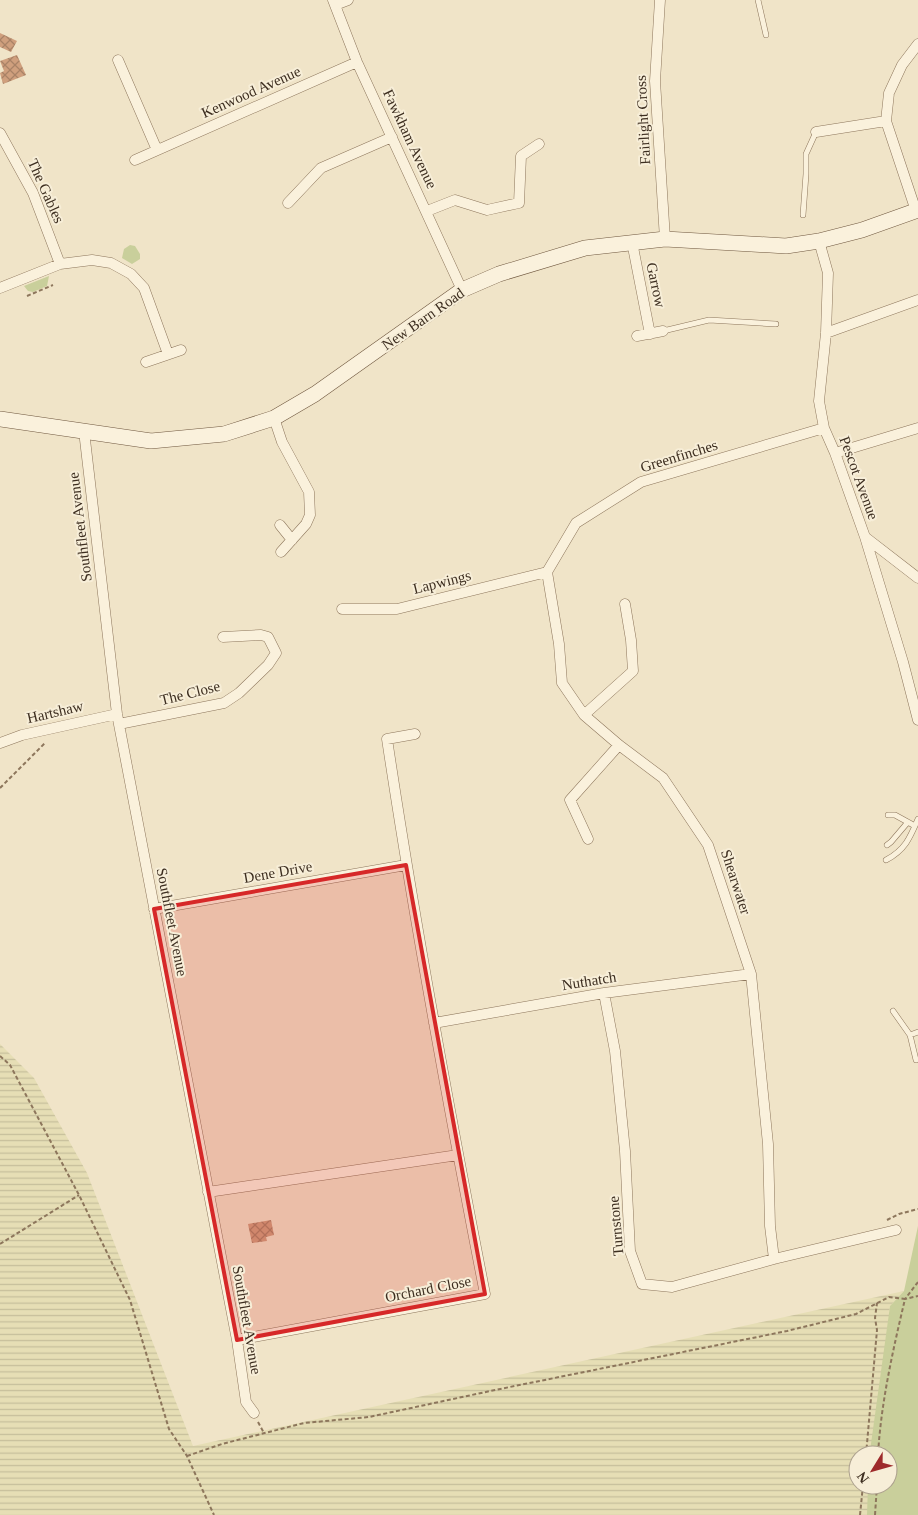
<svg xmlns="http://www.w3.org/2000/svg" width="918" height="1515" font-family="'Times New Roman',serif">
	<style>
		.farmland { fill: url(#farmland-rules) }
		.grass { fill: #c9cf9b }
		.building { fill: url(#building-cross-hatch) }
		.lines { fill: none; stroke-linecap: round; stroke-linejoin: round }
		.lane-casing { stroke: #8d765c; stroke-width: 6 }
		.street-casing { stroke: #8d765c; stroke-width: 11 }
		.secondary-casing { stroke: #6f573f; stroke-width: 16 }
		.path { stroke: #8d765c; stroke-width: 2; stroke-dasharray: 4 2.5; stroke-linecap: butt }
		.lane { stroke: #faf1dc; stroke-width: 5 }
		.street { stroke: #faf1dc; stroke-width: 10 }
		.secondary { stroke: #faf1dc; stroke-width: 15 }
		.marked { fill: #d62828; fill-opacity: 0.2; stroke: #d62828; stroke-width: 4; stroke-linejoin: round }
		.labels { text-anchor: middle; stroke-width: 4; stroke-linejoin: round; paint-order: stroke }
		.street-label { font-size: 15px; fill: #3d2e20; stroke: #f7eed8 }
	</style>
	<defs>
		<pattern id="farmland-rules" width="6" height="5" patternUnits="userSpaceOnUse" patternTransform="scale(1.25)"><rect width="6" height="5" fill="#e6deb5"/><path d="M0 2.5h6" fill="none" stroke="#c6bf9b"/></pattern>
		<pattern id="building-cross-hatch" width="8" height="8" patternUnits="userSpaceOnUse" patternTransform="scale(1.25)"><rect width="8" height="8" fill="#cf9f7d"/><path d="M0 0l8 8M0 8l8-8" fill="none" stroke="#a98266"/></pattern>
	</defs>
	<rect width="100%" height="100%" fill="#f0e4c8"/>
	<path class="farmland" d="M0,1044L34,1078L87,1173L193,1446L904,1291L890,1306L875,1455H858V1485H872L869,1515H0Z"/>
	<path class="grass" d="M130,245L135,246L140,254V259L132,264L122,258L124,249Z
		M49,276L47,286L33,292L28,291L24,286Z
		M918,1226V1515H867L868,1485H888V1455H870V1451L890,1306L904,1291Z"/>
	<path class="building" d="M0,33L17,41L11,52L0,47Z
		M17,55L26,75L3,84L0,73L4,71L0,61Z
		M271,1220L274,1235L266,1237L267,1241L252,1243L248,1224Z"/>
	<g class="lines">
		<defs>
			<path id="lane" d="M758,0L766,35
				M803,215L806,174V154L816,132
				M663,331L709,320L776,324
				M888,815H895L915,826
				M887,845L891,842L908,822
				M886,860C905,850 910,838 918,819
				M893,1011L910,1035
				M916,1060L910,1035L918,1032"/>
			<path id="street" d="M333,0L357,62L462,290
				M660,0L655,81L665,239
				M335,5L348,0
				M118,60L157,150
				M816,132L886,121
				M0,133L33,193L60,264
				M135,160L357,62
				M288,203L321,168L392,137
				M427,211L455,200L487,210L519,203L521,156L539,144
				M916,211L886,121L889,93L902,65L918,44
				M819,241L828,273L826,333L819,401L824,428L835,453L865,537L903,662L918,720
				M632,242L650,334
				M0,288L60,264L92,260L111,263L131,274L144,288L168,354
				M826,333L918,300
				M637,336L663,331
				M146,362L181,350
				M274,418L282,442L309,492L310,515L306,524L281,552
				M84,431L117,714L237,1340L246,1402L254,1413
				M835,453L918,428
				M280,525L292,540
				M865,537L918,578
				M547,572L559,644L562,683L584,715L619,745L663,778L708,845L751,974L768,1144L770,1226L774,1259
				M547,572L576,523L641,482L824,428
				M342,609H397L547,572
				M584,715L633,671L631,640L625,604
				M119,724L224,703L239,693L268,665L276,653L268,637L261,635L223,637
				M0,743L22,735L117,714
				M588,839L570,800L619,745
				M154,909L406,865
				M604,993L615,1051L625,1151L630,1251L642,1284L672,1287L774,1259L896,1230
				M434,1023L604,993L751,974
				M208,1192L458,1155
				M237,1340L485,1294C449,1110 415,925 387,739L415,734"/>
			<path id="secondary" d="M0,419L151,441L224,434L274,418L315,394L462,290L499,274L585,248L665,239L786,246L819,241L862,230L918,210"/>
		</defs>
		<use href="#lane" class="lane-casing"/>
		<use href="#street" class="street-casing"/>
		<use href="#secondary" class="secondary-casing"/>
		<path class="path" d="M27,296L53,285
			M0,788L46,742
			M0,1056L10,1065L79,1195L130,1300L169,1429L187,1456L214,1515
			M887,1220L899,1214L918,1209
			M0,1244L79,1195
			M918,1282L905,1299L918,1296
			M258,1422L264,1433
			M866,1455L877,1330L875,1318L877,1303
			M187,1456L222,1444L304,1423L369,1417L495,1390L787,1331L856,1314L889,1297L905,1299C893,1350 881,1402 878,1455
			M860,1515L863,1485
			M875,1515L877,1485"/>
		<use href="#lane" class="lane"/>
		<use href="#street" class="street"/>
		<use href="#secondary" class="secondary"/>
	</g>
	<path class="marked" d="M406,865L485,1294L237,1340L154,909Z"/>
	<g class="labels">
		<g class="street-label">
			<text transform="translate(251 92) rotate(-24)" y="5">Kenwood Avenue</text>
			<text transform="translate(643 120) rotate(-93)" y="5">Fairlight Cross</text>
			<text transform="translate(410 139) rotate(65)" y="5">Fawkham Avenue</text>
			<text transform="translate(46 191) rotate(66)" y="5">The Gables</text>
			<text transform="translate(656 285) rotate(78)" y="5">Garrow</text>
			<text transform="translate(423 319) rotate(-35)" y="5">New Barn Road</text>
			<text transform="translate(679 456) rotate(-17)" y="5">Greenfinches</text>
			<text transform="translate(859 478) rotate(70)" y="5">Pescot Avenue</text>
			<text transform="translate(80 527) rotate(-97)" y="5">Southfleet Avenue</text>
			<text transform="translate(442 582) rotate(-14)" y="5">Lapwings</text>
			<text transform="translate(190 693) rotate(-14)" y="5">The Close</text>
			<text transform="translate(55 712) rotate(-13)" y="5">Hartshaw</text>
			<text transform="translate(278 872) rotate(-10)" y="5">Dene Drive</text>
			<text transform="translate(736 882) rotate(72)" y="5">Shearwater</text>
			<text transform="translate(172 922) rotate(79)" y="5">Southfleet Avenue</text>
			<text transform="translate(589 981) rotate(-9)" y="5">Nuthatch</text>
			<text transform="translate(616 1226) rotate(-95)" y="5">Turnstone</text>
			<text transform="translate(428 1289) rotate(-11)" y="5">Orchard Close</text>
			<text transform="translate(247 1320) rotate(80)" y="5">Southfleet Avenue</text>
		</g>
	</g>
	<g transform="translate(873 1470) rotate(233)"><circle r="24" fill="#f7eed8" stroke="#ada18e"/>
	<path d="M0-4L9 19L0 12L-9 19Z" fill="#9e2a2b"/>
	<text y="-8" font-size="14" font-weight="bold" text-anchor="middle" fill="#3d2e20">N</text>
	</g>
</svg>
